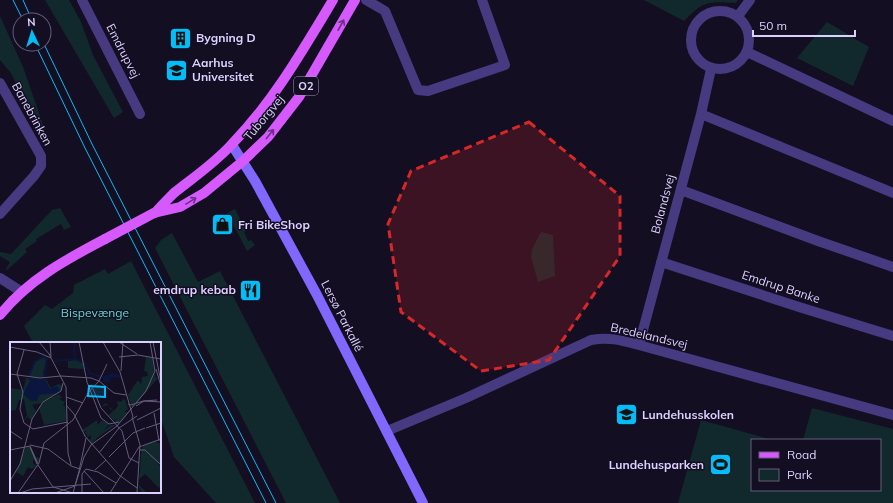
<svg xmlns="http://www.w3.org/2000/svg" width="893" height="503" font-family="Mulish,sans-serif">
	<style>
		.green { fill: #11292c }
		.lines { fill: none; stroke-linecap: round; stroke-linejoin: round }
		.street { stroke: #463a81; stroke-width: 10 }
		.secondary { stroke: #8068fd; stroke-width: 10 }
		.primary { stroke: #d659fd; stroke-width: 10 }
		.tram { stroke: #04bdf7; stroke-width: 1 }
		.primary-bridge { stroke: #d659fd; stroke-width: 10 }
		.oneway { stroke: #6b3085 }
		.marked { fill: #d62828; fill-opacity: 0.2; stroke: #d62828; stroke-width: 3; stroke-dasharray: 8 5; stroke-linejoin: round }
		.labels { text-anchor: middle; stroke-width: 3; stroke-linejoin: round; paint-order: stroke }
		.shield { fill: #140e22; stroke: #a096bc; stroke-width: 1 }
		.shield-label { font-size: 11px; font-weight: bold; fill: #dcd0fe }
		.poi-label { font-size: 12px; font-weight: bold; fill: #dcd0fe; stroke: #140e22; text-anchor: start }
		.street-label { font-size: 12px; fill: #dcd0fe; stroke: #140e22 }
		.park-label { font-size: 12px; fill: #5dddcf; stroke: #140e22 }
		.inset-river { fill: none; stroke: #0a163f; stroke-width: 2 }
		.inset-road { fill: none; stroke: #645c7a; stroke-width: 1 }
		.view { fill: #04bdf7; fill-opacity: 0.15; stroke: #04bdf7; stroke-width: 2 }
		.inset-edge { fill: none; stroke: #dcd0fe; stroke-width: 2 }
	</style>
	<rect width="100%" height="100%" fill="#140e22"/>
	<path class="green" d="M45,0H69L81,22L93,55L123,112L114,118Z
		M644,0H738L736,3C708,1 703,1 684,21Z
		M0,16L23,67L50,145H47L11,73L0,60Z
		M827,22L869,47L853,86L797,58Z
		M60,208L71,227L64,230L61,224L36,239L37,241L25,249L27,252L7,270L6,269L10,262L0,256V252L11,254L52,210Z
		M235,209L246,231L244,232L248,241L251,240L255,245L247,251L227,213Z
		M541,232L553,235L555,276L538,282L531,257L532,249Z
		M172,233L198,282L220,271L340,503H286L155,248L161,240Z
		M131,261L255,503H216L174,457L160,416V343H33L24,326L45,305L52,309L73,293L74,285L105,269L108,274Z
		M812,408L893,429V503H678L701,420L773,440H752V490H880V440H803Z"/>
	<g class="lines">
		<path class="street" d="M82,0L140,114
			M366,0L385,11L418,90L428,91L505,65L482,0
			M691 40a29 29 0 1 1 58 0a29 29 0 1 1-58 0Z
			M738,16L750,0
			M747,52L893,121
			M0,83L41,156V166L34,176L0,214
			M701,114L893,193
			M681,190L818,241L893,267
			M661,262L799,307L893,336
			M0,278L22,292
			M639,345L701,114L711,69
			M387,431L466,398L591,340C610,337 620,340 639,345L893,415"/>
		<path class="secondary" d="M232,145L255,181L317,295L423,503"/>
		<path class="primary" d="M154,213L180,207L204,193L243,161L268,137L299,97L355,0
			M155,213C161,206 168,199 174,193C194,177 215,163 232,144C273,102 303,50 333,0
			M0,315C28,280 65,260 105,239"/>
		<path class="tram" d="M13,0L23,20
			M23,0L32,20
			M35,44L85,148L266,503
			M44,44L92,144L276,503"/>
		<path class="primary-bridge" d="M105,239L154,213"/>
	</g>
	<defs><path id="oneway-shaft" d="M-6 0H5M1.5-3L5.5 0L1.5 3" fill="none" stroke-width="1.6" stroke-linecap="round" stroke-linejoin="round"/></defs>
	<g class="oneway">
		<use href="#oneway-shaft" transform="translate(341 25) rotate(-61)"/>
		<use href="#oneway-shaft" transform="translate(270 134) rotate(-51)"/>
		<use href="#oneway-shaft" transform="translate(191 201) rotate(-31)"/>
	</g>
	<path class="marked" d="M529,122L620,196V256L549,360L481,371L401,312L388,224L411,171Z"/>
	<defs>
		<symbol id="building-square" viewBox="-11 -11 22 22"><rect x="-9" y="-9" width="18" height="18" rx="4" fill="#04bdf7" stroke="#140e22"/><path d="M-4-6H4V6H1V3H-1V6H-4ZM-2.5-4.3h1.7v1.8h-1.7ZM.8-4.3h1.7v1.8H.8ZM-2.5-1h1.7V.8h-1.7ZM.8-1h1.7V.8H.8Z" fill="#111"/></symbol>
		<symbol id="university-square" viewBox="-11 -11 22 22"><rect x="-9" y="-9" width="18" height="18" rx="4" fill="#04bdf7" stroke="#140e22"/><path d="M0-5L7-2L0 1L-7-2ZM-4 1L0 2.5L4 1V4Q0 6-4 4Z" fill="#111"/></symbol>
		<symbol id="shop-square" viewBox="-11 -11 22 22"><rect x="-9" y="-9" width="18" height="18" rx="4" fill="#04bdf7" stroke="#140e22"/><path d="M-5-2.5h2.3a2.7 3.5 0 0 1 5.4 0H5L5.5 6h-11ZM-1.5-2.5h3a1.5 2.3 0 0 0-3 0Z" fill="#111"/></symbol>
		<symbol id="restaurant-square" viewBox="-11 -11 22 22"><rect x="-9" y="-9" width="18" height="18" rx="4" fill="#04bdf7" stroke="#140e22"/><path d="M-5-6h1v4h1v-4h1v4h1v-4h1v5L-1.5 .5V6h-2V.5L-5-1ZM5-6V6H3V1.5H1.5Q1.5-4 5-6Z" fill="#111"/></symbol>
		<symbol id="school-square" viewBox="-11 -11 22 22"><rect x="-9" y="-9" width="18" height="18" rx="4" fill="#04bdf7" stroke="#140e22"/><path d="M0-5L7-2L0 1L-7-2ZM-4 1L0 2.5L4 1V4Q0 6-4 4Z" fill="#111"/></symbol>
		<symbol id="stadium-square" viewBox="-11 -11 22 22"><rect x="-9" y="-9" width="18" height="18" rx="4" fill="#04bdf7" stroke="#140e22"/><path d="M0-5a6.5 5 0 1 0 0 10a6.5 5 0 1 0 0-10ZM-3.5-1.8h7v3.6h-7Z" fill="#111"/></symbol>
	</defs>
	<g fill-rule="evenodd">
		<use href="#building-square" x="168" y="26" width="25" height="25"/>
		<use href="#university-square" x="164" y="58" width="25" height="25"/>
		<use href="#shop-square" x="210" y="212" width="25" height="25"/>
		<use href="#restaurant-square" x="238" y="278" width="25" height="25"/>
		<use href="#school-square" x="614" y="402" width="25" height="25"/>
		<use href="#stadium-square" x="708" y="452" width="25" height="25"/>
	</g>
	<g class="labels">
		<rect class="shield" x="294" y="77" width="24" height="18" rx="3"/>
		<g class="shield-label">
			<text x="306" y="90">O2</text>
		</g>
		<g class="poi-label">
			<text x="196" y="42">Bygning D</text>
			<text x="192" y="67">Aarhus<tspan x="192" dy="14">Universitet</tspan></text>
			<text x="238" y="229">Fri BikeShop</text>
			<text x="236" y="294" text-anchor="end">emdrup kebab</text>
			<text x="642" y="419">Lundehusskolen</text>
			<text x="704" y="469" text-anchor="end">Lundehusparken</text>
		</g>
		<g class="street-label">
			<text transform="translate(123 51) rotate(63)" y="4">Emdrupvej</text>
			<text transform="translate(32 114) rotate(61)" y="4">Banebrinken</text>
			<text transform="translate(264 118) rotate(-50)" y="4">Tuborgvej</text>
			<text transform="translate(663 204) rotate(-75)" y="4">Bolandsvej</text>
			<text transform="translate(781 287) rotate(18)" y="4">Emdrup Banke</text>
			<text transform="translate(342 316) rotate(63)" y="4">Lersø Parkallé</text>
			<text transform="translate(649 336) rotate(13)" y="4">Bredelandsvej</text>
		</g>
		<g class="park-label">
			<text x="95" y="317">Bispevænge</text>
		</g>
	</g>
	<g transform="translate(10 342)">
		<rect width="151" height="151" fill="#140e22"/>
		<path d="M32,14L38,16L33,31L35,36L18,35L24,20ZM136,15L142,16L144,29L140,41L145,31V35L148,36L122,66L118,53L128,38L131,42L132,35L138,34L137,30L134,29ZM65,18L73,21L74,27L58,26V19ZM16,36L36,37L41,46L48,42L52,43V47L32,61L22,63L26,69L21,78L18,75L13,79L17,74L14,57L9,58L6,68L0,69V46L13,48ZM49,52L52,56L49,57L55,60L53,63L55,64L57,79L34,83L29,66L34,60ZM114,55L113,58L115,57L118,67L114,70H119L108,83L105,79L107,76L104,79L99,73L103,69L102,67L100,68V65L97,63L91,65L96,61L104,69L108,64L107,59L111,60ZM87,78L88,83L92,78L99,82L94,88L101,83H106L88,95L81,103L78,98L81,97V93L77,96V92L75,91L77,88L74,90L72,88ZM148,98L146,100L151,102V122L147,120L151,126V142L149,146L135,132L129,137L128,142L137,151H132L128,143L129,134L130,131L131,111L133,104H132ZM19,104L26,115L30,116L28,121L23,117V122L27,123L22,127L18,125L15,130L17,133L15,131L13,134L6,130L16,105Z" fill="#11292c"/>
		<path d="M101,31L109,33L110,36L102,35L99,40H93V35ZM18,36L35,37L40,47L47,44L50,48L47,51L29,53L27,59H21L13,52L20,39Z" fill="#0a163f"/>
		<path class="inset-river" d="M64,0L65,17M44,19L65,17L72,20M74,21L80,31L90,35M19,34L25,19L33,15L37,16L34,35"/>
		<path class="inset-road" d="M29,0L40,13M40,0L41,15M69,0L77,40L91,76L99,82L109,80M93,0L110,30L123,75M109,0L127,12M143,0L151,40M0,5L27,10L41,16M14,8L7,32L13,50L10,67L14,81L23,87L58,80M39,12L56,45L58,111M109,15L128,13L151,17M146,27L151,44M111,29L113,0M0,32L30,36L51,34L81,36L89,39L104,51L116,53M83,47L91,66L112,89L119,116L129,121M56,55L73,61M118,62L121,63L133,59L147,58M56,63L64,72M126,64L134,59L151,60M144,71L149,99M64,72L75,94M122,75L130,103L127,151M127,78L151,66M136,86L151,81M0,89L12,97M74,93L109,133L127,146M20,103L38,107L61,124L70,127M20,105L27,122M0,108L20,104L28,122M130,108H135L151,123M58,111L61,123M89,111L109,86L127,74M99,115L123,91L135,86M28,123L43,145L63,151M85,128L96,118M69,129L76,96M74,129L94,151M0,139L10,122L22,77L33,60L51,49L53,41M8,151L29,121L34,101L63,78L78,51L89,39L97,22M10,151L22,147L81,142M45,151L65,144L74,115L81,103L107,84L136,49L145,29L140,0M63,151L69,129M72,151V132L76,127L88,130L106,141M100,151L129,105L151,97"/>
		<path class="view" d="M79,44L95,45V55L78,54Z"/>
		<rect width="151" height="151" class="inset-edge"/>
	</g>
	<rect x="751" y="439" width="130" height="52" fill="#140e22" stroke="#645c7a"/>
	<rect x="759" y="452" width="20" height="6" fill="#d659fd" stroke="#645c7a"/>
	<text x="787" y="459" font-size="12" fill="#dcd0fe">Road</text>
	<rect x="759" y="469" width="20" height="12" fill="#11292c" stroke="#645c7a"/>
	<text x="787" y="479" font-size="12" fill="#dcd0fe">Park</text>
	<g transform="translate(32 32) rotate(356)"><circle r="19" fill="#140e22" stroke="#645c7a"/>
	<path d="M0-3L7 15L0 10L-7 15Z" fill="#04bdf7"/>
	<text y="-6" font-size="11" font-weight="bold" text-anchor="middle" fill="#dcd0fe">N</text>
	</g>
	<path d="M753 30v6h102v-6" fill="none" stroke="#dcd0fe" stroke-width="2"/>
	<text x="759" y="30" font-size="12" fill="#dcd0fe" stroke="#140e22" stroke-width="3" paint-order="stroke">50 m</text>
</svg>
